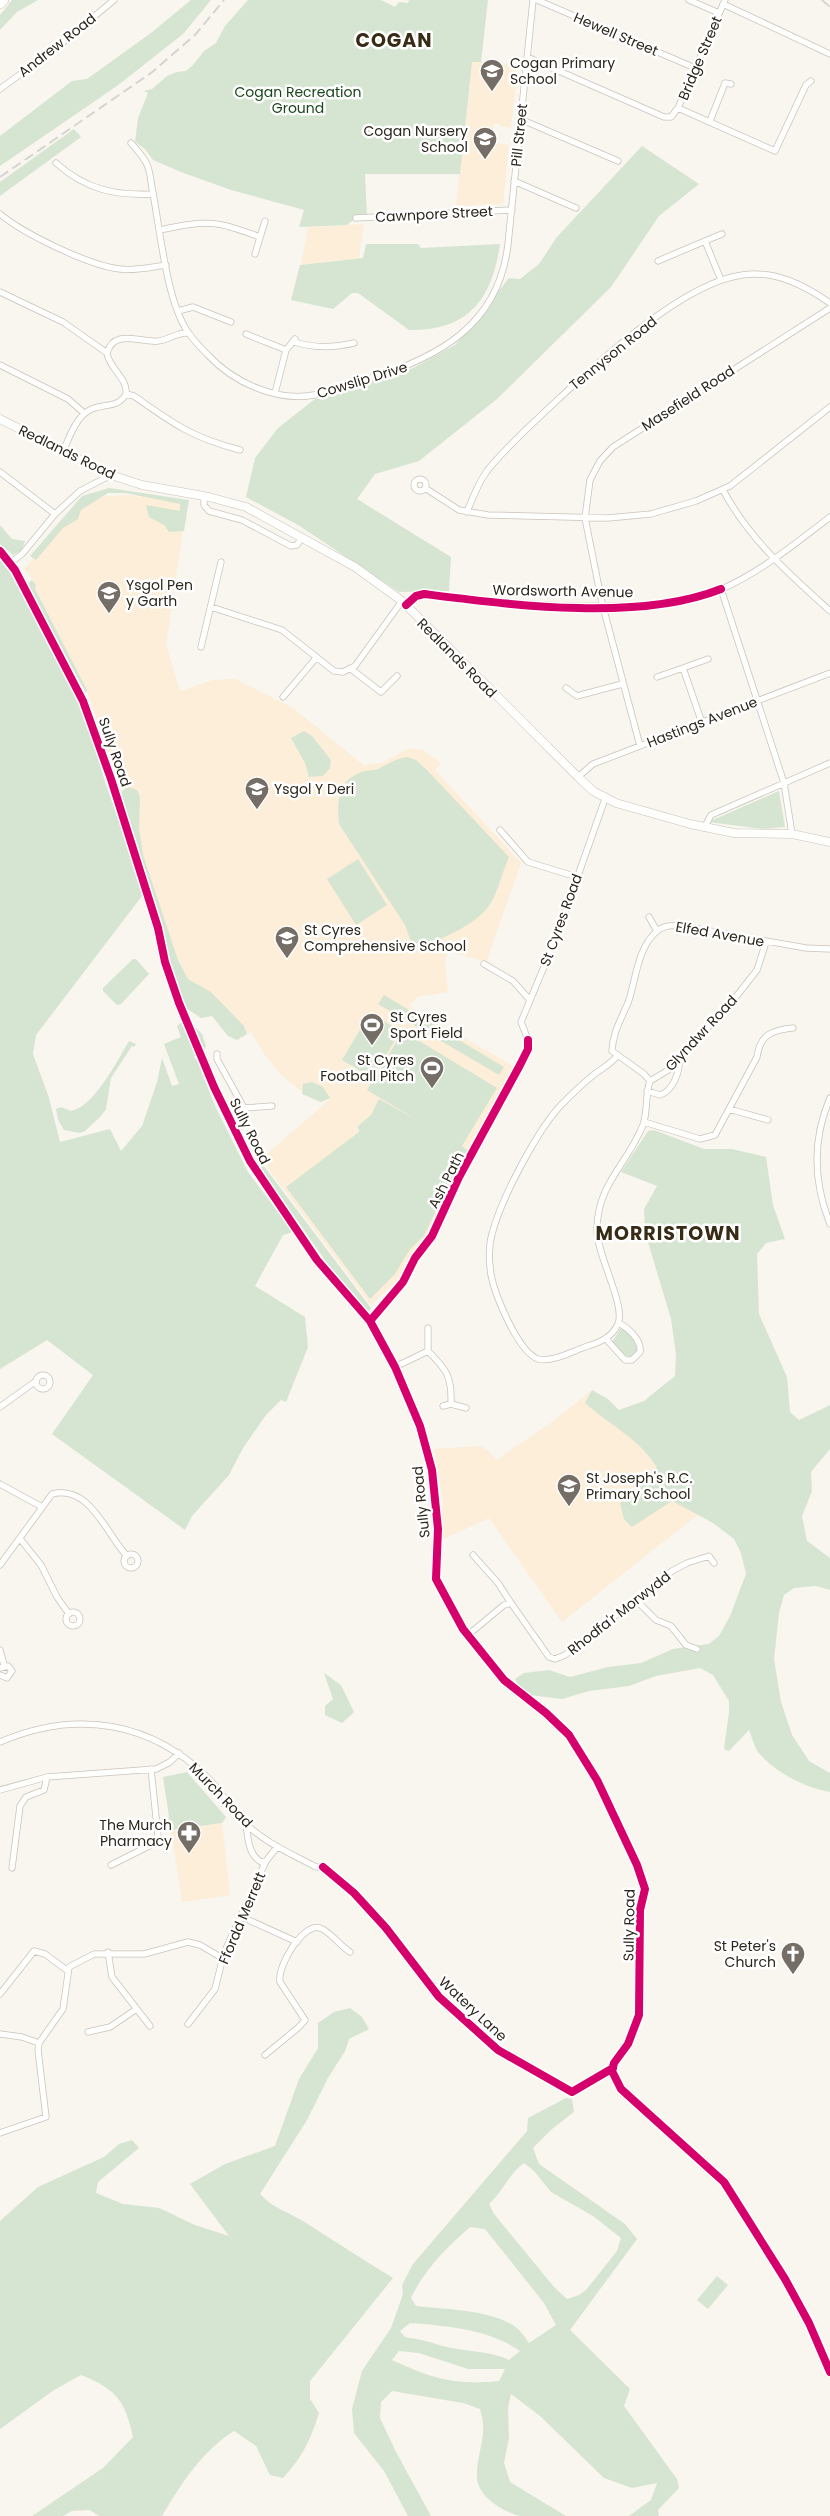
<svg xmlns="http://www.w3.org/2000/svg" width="830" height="2516" font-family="Poppins,sans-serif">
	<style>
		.built { fill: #fceed8 }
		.green { fill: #d6e5d1; fill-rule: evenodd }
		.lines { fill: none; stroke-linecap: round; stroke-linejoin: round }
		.minor-casing { stroke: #c9c4bc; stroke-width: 7 }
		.tertiary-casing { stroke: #c9c4bc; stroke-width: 8 }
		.secondary-casing { stroke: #c9c4bc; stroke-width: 9 }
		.primary-casing { stroke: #c9c4bc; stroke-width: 10 }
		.minor { stroke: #fefefd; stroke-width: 5.5 }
		.tertiary { stroke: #fefefd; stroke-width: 7 }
		.secondary { stroke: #fefefd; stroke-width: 8 }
		.primary { stroke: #fefefd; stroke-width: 9 }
		.rail { stroke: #d5d4d1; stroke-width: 2; stroke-dasharray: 10 5; stroke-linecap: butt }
		.cycleway-casing { stroke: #fff; stroke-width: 11 }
		.cycleway { stroke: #d6006c; stroke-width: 8 }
		.labels { text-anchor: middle; stroke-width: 5; stroke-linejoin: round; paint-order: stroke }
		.street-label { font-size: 14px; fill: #2c261c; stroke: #fff }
		.poi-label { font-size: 14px; fill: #2c261c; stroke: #fff; text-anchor: start }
		.park-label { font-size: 14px; fill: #1a461c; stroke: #fff }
		.district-label { font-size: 19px; font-weight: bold; letter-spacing: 1px; fill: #382b15; stroke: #fff }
	</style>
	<rect width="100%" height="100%" fill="#f9f5ef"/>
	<path class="built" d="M472,61L518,66L511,128L500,126V124L494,123L491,143L509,145L503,204L456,206Z
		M364,224L359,258L301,265L308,227Z
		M128,495L187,503L166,645L180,691L213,680L235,679L293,708L363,765L383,763L409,748L423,750L441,763L435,770L521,863L486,962L448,951L445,960L448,992L417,997L409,1006L513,1066L484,1128L446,1193L429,1235L399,1279L371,1305L261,1159L329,1100L300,1090L281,1075L264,1054L251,1032L248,1033L230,1011L211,995L188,979L178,960L87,691L34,589V581L25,569L58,525L84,498Z
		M592,1390L616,1420L665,1471L700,1513L562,1622L489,1518L439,1541L443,1500L434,1449L480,1446L489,1451L496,1460L548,1425Z
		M222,1823L230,1895L182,1902L171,1830Z"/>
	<path class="green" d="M12,0H38L17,12L0,30V15Z
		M191,0H211L183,34L117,86L0,166V136L72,81L87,79L151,33Z
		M248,0H381L395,7L399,2L408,3L409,0H488L481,62H472L460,174H365L367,215L358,216L347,225L299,227L304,210L231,190L181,172L153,160L145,149L135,142L138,118L148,93L144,91L152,89L167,76L177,72L186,71L193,65L204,51L216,43L225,26Z
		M74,129L81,137L0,196V182Z
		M642,146L699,184L659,216L611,287L497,399L419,461L375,474L357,499L451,557L449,591L399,592L298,525L246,497L255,458L278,428L315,399L413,368L455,345L509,278L520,279L539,264L557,237Z
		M366,244H418L421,248L500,244C492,300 468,331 409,330L358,293H352L333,309L291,300L300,265L363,258Z
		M109,488L189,500L184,531L169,532L164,525L149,517L146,505L180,511V504L125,493H108L81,510L78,519L63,528L36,560L30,556L82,496Z
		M0,525L12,539L25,541L22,550L13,555L0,544Z
		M0,556L14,572L80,700L107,788L139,877L142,896L36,1035L33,1054L49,1098L60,1142L110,1129L121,1151L142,1126L157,1082L162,1058L172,1086L179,1084L164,1044L181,1037L177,1026L183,1021L188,1029L195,1027L202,1034L206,1046L204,1050L198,1051L194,1057L197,1060L202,1055L207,1057L212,1066L209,1072L201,1071L216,1108L248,1172L293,1232L283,1235L255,1286L305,1317L308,1347L286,1402L281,1400L266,1415L243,1448L229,1475L192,1516L185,1530L52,1434L93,1375L47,1340L0,1369Z
		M32,580L36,585L35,589L87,690L86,693L28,588L29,582Z
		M304,731L312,736L331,760L330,768L323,776L309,777L305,763L291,738Z
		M407,757L416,760L426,769L509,857C503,870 500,884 494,897C482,924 445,936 421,948L414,950L405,925L339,824C337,804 337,782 359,773C365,770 372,771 378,769C388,764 395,759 407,757Z
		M128,787L137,790L140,797L139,828L143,855L178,960L188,979L211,992L244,1026L247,1034L237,1040L228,1036L212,1016L201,1018L171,998C164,929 140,864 122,797V791Z
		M779,791L785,827L763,829L708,822Z
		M358,859L387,905L356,925L327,879Z
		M133,959H136L149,974L121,1004L117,1005L103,991V988Z
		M384,995L504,1067L499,1075L378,1004Z
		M370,1013L401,1031L372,1078L342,1060Z
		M403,1031L497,1088L462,1146L468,1151L443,1195L424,1236L410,1249L395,1274L370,1299L286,1187L359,1132L358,1126L371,1115L379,1099L417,1120L367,1090Z
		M129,1041L136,1044L134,1047L132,1046L111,1078L106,1109L101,1116L85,1131L80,1133L64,1130L58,1120L56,1109L61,1107L71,1111C94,1107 117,1061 129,1041Z
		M312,1082L323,1087L330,1098L321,1102L302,1094L303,1084Z
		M654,1130L704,1149H732L766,1157L773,1205L785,1239L766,1243L757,1254L759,1314L787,1377L790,1412L799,1420L830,1405V1449L811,1472L812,1491L802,1516L807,1541L830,1558V1590L816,1586L794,1588L784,1595L779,1613L774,1659L781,1702L792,1735L809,1761L830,1773V1792C805,1788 775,1772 758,1752C754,1746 752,1737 749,1730L729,1751L724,1749L729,1712V1701L713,1675L700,1668L656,1676L629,1686L589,1691L562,1699L523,1694L515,1679L524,1673L549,1670L570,1677L608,1667L641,1663L673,1649L709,1644L719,1636L730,1616L746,1574L741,1553L734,1539L713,1523L672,1501L632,1527L624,1519L620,1503L657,1467C636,1436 612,1427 585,1403L592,1390L608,1399L619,1410L644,1401L675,1376L676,1354L671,1319L645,1232L644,1209L657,1186L621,1172L648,1131Z
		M260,1161L371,1308L368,1313L327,1263L259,1166Z
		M621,1328C629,1332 637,1341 637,1351L630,1357L625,1355L612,1342Z
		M324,1673L341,1685L354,1712L342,1723L325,1715V1706L333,1699Z
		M187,1772L226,1817L222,1823L171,1830L163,1777Z
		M350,2008L362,2017L369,2029L349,2039L345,2051L328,2078L307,2120L260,2194C272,2208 291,2213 306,2223C335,2241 363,2260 393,2278L310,2381V2399L319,2413C311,2439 302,2458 283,2478L270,2475L256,2446L234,2431C202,2451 181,2484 162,2516H99L90,2510L72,2511L63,2516H32L103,2468L133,2437C125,2400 116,2389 81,2375L54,2390L0,2429V2221L38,2187L104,2157L119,2144L132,2140L139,2148L98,2182L96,2193L123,2204L159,2208L195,2225L229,2236L190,2184L225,2164L275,2146L299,2079L318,2048V2023L334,2012Z
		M566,2098L572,2099L574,2112L552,2129L533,2148L539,2164L625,2224L637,2239L570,2330L630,2389L624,2406L677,2479L679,2488L658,2510L659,2516H629L651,2500L657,2483L632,2488L604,2478L540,2416L511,2394L508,2408L509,2438L504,2463L510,2482L566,2516C552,2516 533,2516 520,2516C503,2512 477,2496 477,2477C476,2452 489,2436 480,2409L463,2403L392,2391L381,2402L380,2418L396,2452L431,2516H408L384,2471L354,2433L352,2409L362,2371L391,2328L403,2294L402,2285L413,2264L527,2131L528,2118ZM524,2163L534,2171L551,2192L593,2216L621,2238L617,2251L586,2290L579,2295L567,2299L554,2287L494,2214L489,2204C503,2191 509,2174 524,2163ZM470,2227L485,2229L544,2303L556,2325L529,2343C526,2339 523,2334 519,2330C499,2310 443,2309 416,2306L411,2298C424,2270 447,2247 470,2227ZM410,2323C447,2326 489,2329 520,2351L509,2360C490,2351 472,2352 451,2348C435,2344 421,2339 405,2337L400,2331ZM399,2351L419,2353L468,2369H505L499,2381C457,2386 430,2378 392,2360Z
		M717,2276L728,2285L708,2309L697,2300Z"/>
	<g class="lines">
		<defs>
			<path id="minor" d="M537,0L695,68
				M689,0L719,13
				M723,4L830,54
				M527,57L664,117H671L678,108L725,0
				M0,89L55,49L114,0
				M678,108L775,151L806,85L811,81
				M520,119L618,161
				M710,121L725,83L731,84
				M131,143C137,150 145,158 148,167C151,176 151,185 153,193C160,230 167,303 188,332C193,340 201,348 208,355C233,382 276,402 314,395C332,392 350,385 368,379C438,358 499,325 508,244L533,0
				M56,163C85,189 115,196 153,194
				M514,181L576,208
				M0,214C24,234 90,266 120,269C135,271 151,267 166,265
				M356,218L512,210
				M160,230C208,220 214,220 260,237
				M255,254L265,221
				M658,261L705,241
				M721,280L705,241L722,234
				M0,292L63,322L107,353
				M178,311L193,307L231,322
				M246,334L286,350
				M294,342C315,348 332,348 354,343
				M107,353C114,328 141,343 158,341C169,340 177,332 188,333
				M107,353C109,369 128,378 126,394
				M0,365L68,399L84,413
				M275,393L286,350L295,339
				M126,394L134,396C172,423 193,438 240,450
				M63,451C69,439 75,419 88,411C101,402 117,410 126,394
				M0,472L55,514
				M414 485a6 6 0 1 1 12 0a6 6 0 1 1-12 0Z
				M425,488L459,510L488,515L608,518L651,514L696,501L730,486L830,407
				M723,490C749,539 790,575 830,611
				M204,496V505L209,511L242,520L291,546L297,545L302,537
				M467,512C473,497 478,483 487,471C506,447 529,427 551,406C595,365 682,283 742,275C775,270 804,285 830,303
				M10,563L22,554L55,514L80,491L111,475
				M721,589L784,783L792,834
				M406,605L416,596L424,594C485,601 544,607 606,606C645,606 686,605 722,589C762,571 796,543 830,517
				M211,607L282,630L334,671L343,672L355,666L402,601
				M201,647L221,562
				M351,669L381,692L397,676
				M657,677L683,668
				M566,688L577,696L622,684
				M283,697L316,658
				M702,723L683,668L708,659
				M640,746L602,603L585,518L590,480L600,461L613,447L830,308
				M578,777L593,764L830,673
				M704,828L711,815L830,763
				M500,830L528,862L577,877
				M649,917L657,931
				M766,942L757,970L735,998L670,1069L650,1081L644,1074L612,1051C613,1031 622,1018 629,1000C636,978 638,948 656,932C663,925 673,925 682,926L806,948L830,949
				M484,964L513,981L529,999
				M528,1040L521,1022L556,938L605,799
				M217,1054V1059L244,1108
				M617,1056C610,1065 599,1070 591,1077C581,1085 572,1094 563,1103C538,1128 501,1199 492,1234C488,1248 489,1262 491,1275C495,1295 518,1352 538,1359C551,1363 573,1351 585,1347C598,1343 612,1338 618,1324C626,1305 597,1256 597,1230C597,1184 627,1165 643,1125C648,1111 645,1095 650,1081
				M647,1091L660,1095C673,1091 680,1072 679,1059
				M830,1098C812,1140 813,1181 830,1224
				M729,1109L768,1120
				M227,1113L244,1108L272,1106
				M644,1122L700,1139L715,1135L757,1057C760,1034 773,1030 793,1028
				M606,1339L625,1360H632L640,1352C642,1340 628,1328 619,1323
				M428,1351C447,1370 452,1377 451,1404L443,1406
				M395,1367L428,1351V1328
				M36 1382a7 7 0 1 1 14 0a7 7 0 1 1-14 0Z
				M451,1404L466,1408
				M0,1407L36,1381
				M0,1484L42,1507
				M21,1540L41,1565L57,1597L69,1614
				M124 1561a7 7 0 1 1 14 0a7 7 0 1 1-14 0Z
				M473,1555L498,1583L511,1603
				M0,1565L52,1494C90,1484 106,1534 127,1556
				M636,1600L656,1620L671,1626L686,1645L697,1649
				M66 1619a7 7 0 1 1 14 0a7 7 0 1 1-14 0Z
				M468,1635L504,1605L511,1603L549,1657L555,1659L565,1655L672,1571L687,1563L709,1556L714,1563
				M0,1650L4,1665
				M0,1668L8,1666L12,1671L7,1678L0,1675
				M0,1742C77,1709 153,1721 212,1782C224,1795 233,1811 245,1823C265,1843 292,1854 316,1867H323
				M0,1790L47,1777L156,1769L170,1762L179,1753
				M246,1824C248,1838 248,1854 261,1862L266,1861L277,1847
				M111,1865L149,1846L158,1836L151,1769
				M12,1868L20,1806L26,1797L44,1790L47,1777
				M242,1917L297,1942
				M108,1952L112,1977L150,2026
				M0,1994L34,1951L45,1954L68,1971
				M188,2024L215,1989L224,1953L266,1861
				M88,2032L110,2027L135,2010
				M0,2034L22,2037L39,2043
				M265,2055L299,2027L305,2020L280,1982C277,1967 302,1923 320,1928C331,1932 340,1946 350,1952
				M0,2133L46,2117L38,2050L39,2043L63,2009L69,1967L94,1954H144L188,1942L200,1945L222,1958"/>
			<path id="tertiary" d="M0,551L15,570L83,701L111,779L158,928L165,962L179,1003L214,1087L250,1161L317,1260L370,1321L395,1367L420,1426L432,1470L438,1529L436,1579L463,1629L504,1680L546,1713L569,1735L597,1780L637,1865L645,1889L640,1910L639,2015L628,2044L614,2063L612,2071L621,2089L724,2182L785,2279L809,2323L830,2372"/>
			<path id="secondary" d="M0,419L111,475L142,485L209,497L246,507L355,567L402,601L578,777L593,791L616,803L690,824L734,833L792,834L830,842"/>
			<path id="primary" d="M0,4L4,0"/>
		</defs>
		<use href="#minor" class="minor-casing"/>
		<use href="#tertiary" class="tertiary-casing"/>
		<use href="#secondary" class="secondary-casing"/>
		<use href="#primary" class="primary-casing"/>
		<use href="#minor" class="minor"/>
		<use href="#tertiary" class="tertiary"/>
		<use href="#secondary" class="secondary"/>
		<use href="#primary" class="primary"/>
		<path class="rail" d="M822,0L830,7
			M0,177L151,73L195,35L224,0"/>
		<defs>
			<path id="cycleway" d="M0,551L15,570L83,701L111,779L158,928L165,962L179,1003L214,1087L250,1161L317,1260L370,1321L395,1367L420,1426L432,1470L438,1529L436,1579L463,1629L504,1680L546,1713L569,1735L597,1780L637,1865L645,1889L640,1910L639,2015L628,2044L614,2063L612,2071L621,2089L724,2182L785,2279L809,2323L830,2372
				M406,605L416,596L424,594C512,605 638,622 721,589
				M370,1321L403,1282L415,1258L432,1236L459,1177L520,1065L528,1049V1040
				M323,1867L354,1893L386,1928L439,1997L498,2050L572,2092L613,2068"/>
		</defs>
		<use href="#cycleway" class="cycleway-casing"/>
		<use href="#cycleway" class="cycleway"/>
	</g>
	<defs>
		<symbol id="school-pin" viewBox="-11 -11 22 30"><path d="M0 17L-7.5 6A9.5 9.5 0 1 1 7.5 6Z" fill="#746e66" stroke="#fff"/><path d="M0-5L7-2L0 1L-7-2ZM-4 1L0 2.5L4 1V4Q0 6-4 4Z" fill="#fff"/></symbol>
		<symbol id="stadium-pin" viewBox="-11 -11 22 30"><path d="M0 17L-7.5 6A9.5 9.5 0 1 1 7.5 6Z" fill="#746e66" stroke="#fff"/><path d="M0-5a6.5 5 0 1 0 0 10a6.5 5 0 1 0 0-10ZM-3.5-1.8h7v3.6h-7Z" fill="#fff"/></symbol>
		<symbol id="pharmacy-pin" viewBox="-11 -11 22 30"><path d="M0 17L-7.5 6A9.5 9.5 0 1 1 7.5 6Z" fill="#746e66" stroke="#fff"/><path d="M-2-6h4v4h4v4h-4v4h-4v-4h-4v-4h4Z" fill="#fff"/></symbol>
		<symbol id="church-pin" viewBox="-11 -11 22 30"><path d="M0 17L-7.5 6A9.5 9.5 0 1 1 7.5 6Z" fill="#746e66" stroke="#fff"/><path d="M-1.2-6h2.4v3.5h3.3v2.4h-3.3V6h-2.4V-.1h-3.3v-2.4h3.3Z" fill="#fff"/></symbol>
	</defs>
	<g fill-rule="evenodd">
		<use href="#school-pin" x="478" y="57" width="28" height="38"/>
		<use href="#school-pin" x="471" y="125" width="28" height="38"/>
		<use href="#school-pin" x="95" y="579" width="28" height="38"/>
		<use href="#school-pin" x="243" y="775" width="28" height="38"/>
		<use href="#school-pin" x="273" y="924" width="28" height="38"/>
		<use href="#stadium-pin" x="358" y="1011" width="28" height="38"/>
		<use href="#stadium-pin" x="418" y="1054" width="28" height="38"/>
		<use href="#school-pin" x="555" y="1472" width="28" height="38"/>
		<use href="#pharmacy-pin" x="175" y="1819" width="28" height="38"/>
		<use href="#church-pin" x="779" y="1940" width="28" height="38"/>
	</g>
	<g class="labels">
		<g class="street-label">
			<text transform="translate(616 34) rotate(23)" y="5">Hewell Street</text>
			<text transform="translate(57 45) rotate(-38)" y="5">Andrew Road</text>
			<text transform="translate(700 58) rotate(-67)" y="5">Bridge Street</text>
			<text transform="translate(519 135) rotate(-84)" y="5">Pill Street</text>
			<text transform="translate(434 214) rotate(-3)" y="5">Cawnpore Street</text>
			<text transform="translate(613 353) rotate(-39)" y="5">Tennyson Road</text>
			<text transform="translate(362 380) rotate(-17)" y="5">Cowslip Drive</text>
			<text transform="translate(688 398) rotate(-33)" y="5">Masefield Road</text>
			<text transform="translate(67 452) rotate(26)" y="5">Redlands Road</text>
			<text transform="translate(563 591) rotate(1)" y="5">Wordsworth Avenue</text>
			<text transform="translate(457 658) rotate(45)" y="5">Redlands Road</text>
			<text transform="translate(702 722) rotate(-21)" y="5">Hastings Avenue</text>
			<text transform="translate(115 752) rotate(71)" y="5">Sully Road</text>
			<text transform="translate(561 920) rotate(-70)" y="5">St Cyres Road</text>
			<text transform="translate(720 934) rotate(10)" y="5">Elfed Avenue</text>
			<text transform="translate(701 1033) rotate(-47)" y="5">Glyndwr Road</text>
			<text transform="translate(250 1131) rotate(63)" y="5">Sully Road</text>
			<text transform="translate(446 1180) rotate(-63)" y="5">Ash Path</text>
			<text transform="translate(421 1502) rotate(-96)" y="5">Sully Road</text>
			<text transform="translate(619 1613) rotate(-38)" y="5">Rhodfa'r Morwydd</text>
			<text transform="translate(221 1795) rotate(46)" y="5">Murch Road</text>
			<text transform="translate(242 1918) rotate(-67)" y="5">Ffordd Merrett</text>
			<text transform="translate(629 1925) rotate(-89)" y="5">Sully Road</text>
			<text transform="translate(473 2009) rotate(43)" y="5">Watery Lane</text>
		</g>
		<g class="poi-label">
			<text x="510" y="68">Cogan Primary<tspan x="510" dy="16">School</tspan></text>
			<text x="468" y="136" text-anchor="end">Cogan Nursery<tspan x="468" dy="16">School</tspan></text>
			<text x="126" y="590">Ysgol Pen<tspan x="126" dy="16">y Garth</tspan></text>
			<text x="274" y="794">Ysgol Y Deri</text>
			<text x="304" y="935">St Cyres<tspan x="304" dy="16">Comprehensive School</tspan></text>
			<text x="390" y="1022">St Cyres<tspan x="390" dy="16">Sport Field</tspan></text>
			<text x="414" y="1065" text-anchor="end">St Cyres<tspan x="414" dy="16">Football Pitch</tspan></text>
			<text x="586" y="1483">St Joseph's R.C.<tspan x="586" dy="16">Primary School</tspan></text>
			<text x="172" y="1830" text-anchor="end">The Murch<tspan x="172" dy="16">Pharmacy</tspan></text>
			<text x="776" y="1951" text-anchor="end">St Peter's<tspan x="776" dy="16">Church</tspan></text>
		</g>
		<g class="park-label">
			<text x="298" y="97">Cogan Recreation<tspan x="298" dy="16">Ground</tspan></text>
		</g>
		<g class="district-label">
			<text x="394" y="47">COGAN</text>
			<text x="668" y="1240">MORRISTOWN</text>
		</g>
	</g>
</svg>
